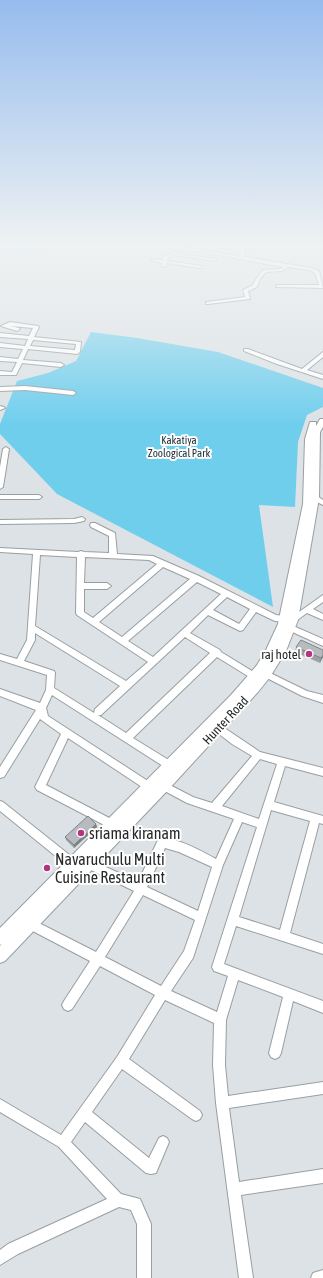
<svg xmlns="http://www.w3.org/2000/svg" width="323" height="1278" font-family="'Asap Condensed',sans-serif">
	<style>
		.green { fill: #70ceed }
		.lines { fill: none; stroke-linecap: round; stroke-linejoin: round }
		.minor-casing { stroke: #999fa1; stroke-width: 2 }
		.major-casing { stroke: #999fa1; stroke-width: 2 }
		.minor { fill: #fff; fill-rule: evenodd }
		.major { fill: #fff; fill-rule: evenodd }
		.wall { fill: #9da1a4 }
		.shaded-wall { fill: #808386 }
		.building { fill: #b7bbbf; stroke: #808386 }
		.poi-dot { fill: #b5347f; stroke: #fff; stroke-width: 1.5 }
		.labels { text-anchor: middle; stroke-width: 4; stroke-linejoin: round; paint-order: stroke }
		.far-park-label { font-size: 11px; fill: #192d34; stroke: #fff }
		.poi-label { font-size: 13px; fill: #262929; stroke: #fff; text-anchor: end }
		.street-label { font-size: 13px; fill: #262929; stroke: #fff }
		.near-poi-label { font-size: 16px; fill: #262929; stroke: #fff; text-anchor: start }
	</style>
	<rect width="100%" height="100%" fill="#dce2e5"/>
	<path class="green" d="M0,245H51V246L35,252L0,251Z
		M91,332L137,338L218,352L323,388V407L307,415L298,442L295,507L259,505L273,607L57,494L0,434V424L17,381L48,373L76,361Z"/>
	<g class="lines">
		<defs>
			<path id="minor" d="M148,245C179,245 210,251 241,257L239,245H243L245,257L311,268L319,271L323,288L276,287V286L278,285H319L315,273L310,270L288,267L282,271L266,272L260,279L257,287L248,291L250,299L208,304H206V302L245,297L243,290L253,285L256,279L263,270L281,269L283,267L201,252Z
				M172,253L215,259L217,260L215,261L173,255L168,258L167,261L202,266V268H200L167,263L166,267H164L162,266V263L151,260L153,259L163,260L164,256Z
				M10,322L38,326L39,327L34,337L81,342L80,352L77,354L28,349L23,360L61,363L64,365L61,367L22,363L16,375H0V371L12,372L17,362L0,361V357L18,359L23,349L0,347V343L25,346L28,339L0,337V333L29,336L33,328L10,326L19,328L20,329L17,331L1,326ZM33,340L76,344L75,350L30,346Z
				M244,349H248L302,369L323,352V357L307,370L323,375V379L277,364L244,351Z
				M25,386L73,391L76,393L73,395L25,390L0,391V387Z
				M0,406L4,407L5,408L0,410Z
				M6,447L9,449L3,487L0,489V467L3,449Z
				M0,495H39L42,497L39,499H0Z
				M313,496H317L323,500V505L313,500Z
				M82,517L85,519L84,521L74,523L0,524V520L74,519Z
				M91,523H95L115,533L117,554L153,556L199,576L276,615L292,617L323,595V602L313,609L323,614V620L307,613L293,623L275,621L256,612L243,630L240,631L208,615L190,633L220,650L221,652L257,674L258,676L257,678H251L217,657L133,738L172,762L174,765L172,768L169,769L166,768L52,695L46,708L48,716L154,785L156,788L154,791L151,792L148,791L68,738L46,785L115,821L117,824L115,827L112,829L37,790L35,787L61,734L40,719L4,777L0,778V767L36,710L0,696V689L40,703L46,690L47,675L0,660V654L17,659L27,640L33,554L0,552V548L78,552L81,551L84,552L109,553V536L91,527L90,525ZM40,555L77,557L76,613L77,615L148,662L126,681L35,626ZM85,557L149,560L157,564L93,618L84,612V589H107L111,586L107,583H84ZM163,567L190,579L122,637L99,622ZM197,582L221,594L153,657L128,641ZM227,597L250,609L239,624L213,610ZM35,633L120,686L95,709L94,713L54,688L55,673L54,671L24,661L35,640ZM185,637L210,653L126,733L98,715H101Z
				M291,625L323,639V646L288,630L287,628Z
				M266,671L307,691L323,695V703L302,696L263,676L262,674L263,672Z
				M217,723L260,752L323,768V776L285,766L274,802L323,816V824L319,823L290,933L323,944V954L236,926L224,964L323,1001V1013L293,1001L281,1053L279,1057L275,1059L271,1057L269,1053L283,997L238,980L226,1020L225,1065L228,1096L323,1082V1094L229,1108L239,1182L323,1169V1183L241,1195L253,1278H239L216,1103L213,1065L214,1023L165,1000L129,1059L200,1111L202,1115L200,1119L196,1121L192,1119L122,1069L92,1112L149,1158L159,1138L163,1136L167,1138L169,1142L156,1173L151,1174L146,1173L85,1122L71,1142L121,1194L140,1199L151,1224V1278H137V1224L131,1210L119,1207L18,1254L0,1265V1250L8,1244L107,1199L59,1147L0,1112V1099L61,1135L117,1057L155,995L100,966L72,1009L68,1011L64,1009L62,1005L64,1001L90,961L27,928L26,924L27,920L31,919L96,952L134,891L85,867L84,864L85,861L89,859L93,861L138,882L158,840C172,834 203,852 216,859L234,819L187,803L161,789L159,786L161,783L164,782L193,797L212,803L252,756L232,744L214,730L213,727L214,724ZM260,759L277,764L259,819L222,806ZM271,810L310,821L280,930L239,917ZM242,822L257,827L212,967L214,971L228,976L217,1012L171,991L193,958L223,865ZM165,848L179,852L212,867L198,911L147,887ZM143,895L195,920L184,951L161,986L105,957Z
				M0,801L3,802L77,861L78,864L77,867L73,869L69,867L0,811Z
				M323,1270V1278H311L313,1273Z"/>
			<path id="major" d="M320,419H323V427L320,432L319,498L298,620L286,651L270,677L258,692L168,790L5,961L0,963V946L2,944L0,945V928L231,695L257,665L266,650L278,624L303,504L305,439L310,422H316V426Z"/>
		</defs>
		<use href="#minor" class="minor-casing"/>
		<use href="#major" class="major-casing"/>
		<use href="#minor" class="minor"/>
		<use href="#major" class="major"/>
	</g>
	<path class="wall" d="M296,647L323,657L320,663L295,652Z
		M96,824L97,827L74,848L66,840L65,837Z"/>
	<path class="shaded-wall" d="M323,655V657L320,663L321,658Z
		M96,824L97,827L74,848V845Z"/>
	<path class="building" d="M301,640L323,650V655L321,658L296,647Z
		M88,816L96,824L74,845L65,837Z"/>
	<linearGradient id="sky" x2="0" y2="1"><stop stop-color="#96bcee"/><stop offset="0.58" stop-color="#eff2f3"/><stop offset="1" stop-color="#eff2f3" stop-opacity="0"/></linearGradient>
	<rect width="323" height="424" fill="url(#sky)"/>
	<g class="poi-dot">
		<circle cx="309" cy="654" r="4"/>
		<circle cx="81" cy="833" r="4"/>
		<circle cx="47" cy="868" r="4"/>
	</g>
	<g class="labels">
		<g class="far-park-label">
			<text x="179" y="444">Kakatiya<tspan x="179" dy="13">Zoological Park</tspan></text>
		</g>
		<g class="poi-label">
			<text x="301" y="659">raj hotel</text>
		</g>
		<g class="street-label">
			<text transform="translate(225 720) rotate(-47)" y="5">Hunter Road</text>
		</g>
		<g class="near-poi-label">
			<text x="89" y="839">sriama kiranam</text>
			<text x="55" y="865">Navaruchulu Multi<tspan x="55" dy="18">Cuisine Restaurant</tspan></text>
		</g>
	</g>
</svg>
